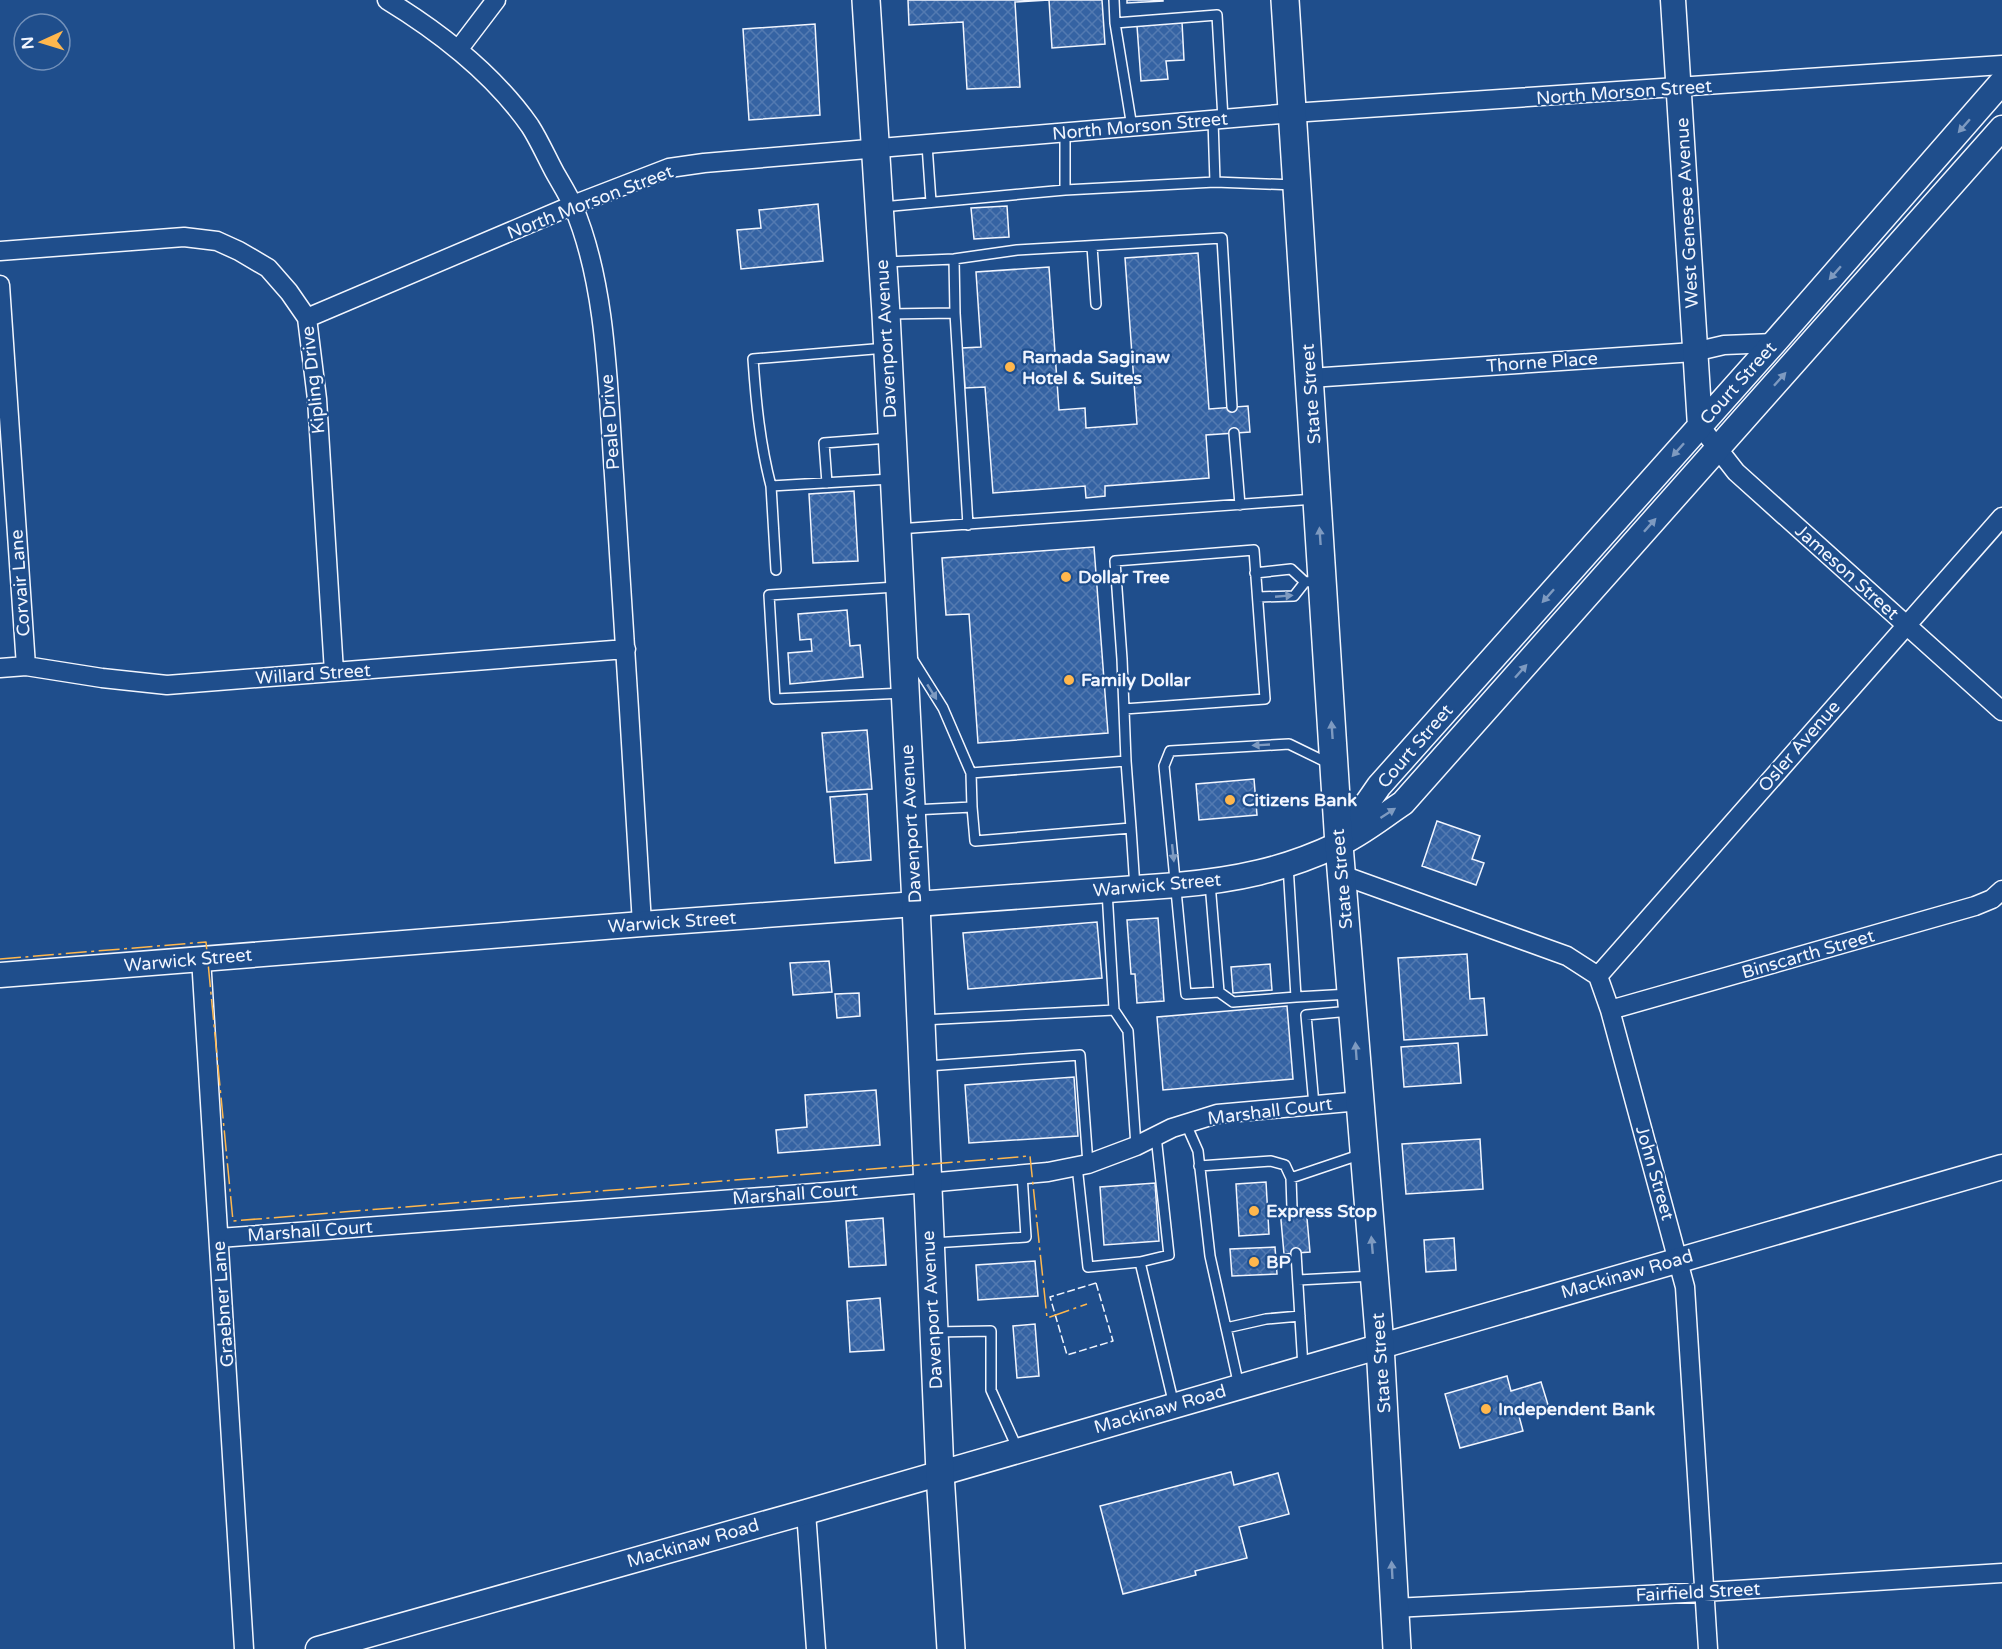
<svg xmlns="http://www.w3.org/2000/svg" width="2002" height="1649" font-family="'Varela Round',sans-serif">
	<style>
		.building { fill: url(#building-cross-hatch); stroke: #f2f6ff; stroke-width: 1.5 }
		.lines { fill: none; stroke-linecap: round; stroke-linejoin: round }
		.lane-casing { stroke: #f2f6ff; stroke-width: 12 }
		.street-casing { stroke: #f2f6ff; stroke-width: 21 }
		.secondary-casing { stroke: #f2f6ff; stroke-width: 27 }
		.primary-casing { stroke: #f2f6ff; stroke-width: 30 }
		.lane { stroke: #1f4e8c; stroke-width: 9 }
		.street { stroke: #1f4e8c; stroke-width: 18 }
		.secondary { stroke: #1f4e8c; stroke-width: 24 }
		.primary { stroke: #1f4e8c; stroke-width: 27 }
		.fence { stroke: #f2f6ff; stroke-width: 1.5; stroke-dasharray: 8 3; stroke-linecap: butt }
		.power { stroke: #ffb74d; stroke-width: 1.5; stroke-dasharray: 21 4.5 3 4.5; stroke-linecap: butt }
		.oneway { fill: #7e9ac0 }
		.poi-dot { fill: #ffb74d; stroke: #1f4e8c; stroke-width: 2 }
		.labels { text-anchor: middle; stroke-width: 4.5; stroke-linejoin: round; paint-order: stroke }
		.street-label { font-size: 18px; fill: #f2f6ff; stroke: #1f4e8c }
		.poi-label { font-size: 18px; font-weight: bold; fill: #f2f6ff; stroke: #1f4e8c; text-anchor: start }
	</style>
	<defs>
		<pattern id="building-cross-hatch" width="8" height="8" patternUnits="userSpaceOnUse" patternTransform="scale(1.5)"><rect width="8" height="8" fill="#3563a3"/><path d="M0 0l8 8M0 8l8-8" fill="none" stroke="#537ab1"/></pattern>
	</defs>
	<rect width="100%" height="100%" fill="#1f4e8c"/>
	<path class="building" d="M908,0H1102L1105,44L1052,48L1049,0L1015,2L1020,87L967,89L963,22L909,25Z
		M1127,0H1163V1L1127,3Z
		M1182,22L1184,60L1166,61L1168,79L1141,81L1137,26Z
		M815,24L820,115L749,120L743,29Z
		M818,204L823,261L741,269L737,230L761,228L759,210Z
		M1007,206L1009,237L974,239L971,208Z
		M1198,253L1209,409L1248,406L1250,432L1206,435L1209,478L1105,486V496L1086,498L1085,486L993,493L985,387L965,388L962,348L981,347L976,272L1049,267L1059,410L1085,408L1086,428L1137,424L1125,258Z
		M854,491L858,561L813,563L809,494Z
		M1094,547L1108,733L978,743L969,614L946,615L942,558Z
		M847,610L850,646L860,645L863,677L790,684L788,653L812,651L811,639L800,640L798,614Z
		M867,730L872,789L827,792L822,733Z
		M1254,779L1257,815L1199,820L1196,784Z
		M867,794L871,860L835,863L830,797Z
		M1437,821L1480,836L1472,859L1484,863L1476,885L1422,866Z
		M1158,918L1164,1001L1137,1003L1135,974H1131L1127,920Z
		M1097,922L1102,978L968,989L963,933Z
		M1467,954L1470,999L1484,998L1487,1035L1404,1040L1398,958Z
		M829,961L832,992L793,995L790,963Z
		M1270,964L1272,990L1233,993L1231,967Z
		M859,993L860,1016L837,1018L835,994Z
		M1287,1006L1293,1079L1163,1090L1157,1017Z
		M1458,1043L1461,1083L1404,1087L1401,1047Z
		M1074,1077L1078,1136L969,1143L965,1085Z
		M876,1090L880,1145L778,1153L776,1130L807,1127L805,1095Z
		M1480,1139L1483,1189L1406,1194L1402,1144Z
		M1266,1182L1269,1234L1239,1236L1236,1184Z
		M1155,1183L1159,1241L1104,1245L1100,1187Z
		M1306,1207L1310,1252L1284,1254L1280,1209Z
		M883,1218L886,1265L849,1267L846,1221Z
		M1454,1238L1456,1270L1426,1272L1424,1240Z
		M1275,1247L1277,1274L1232,1276L1230,1249Z
		M1035,1261L1038,1296L978,1300L976,1265Z
		M880,1298L884,1350L850,1352L847,1301Z
		M1035,1324L1039,1376L1017,1378L1013,1326Z
		M1507,1376L1511,1391L1541,1382L1549,1408L1519,1416L1523,1431L1460,1448L1445,1394Z
		M1231,1472L1234,1485L1278,1473L1289,1514L1239,1527L1247,1558L1195,1571L1196,1575L1123,1594L1100,1506Z"/>
	<g class="lines">
		<defs>
			<path id="lane" d="M1114,0L1115,23
				M1213,120L1215,182
				M1132,127L1115,23L1217,15L1223,119
				M927,145L931,202
				M1065,190L1215,182L1295,185
				M882,207L1065,190V133
				M1092,246L1096,304
				M954,259L955,313L968,525
				M884,262L954,259L1017,250L1222,238L1232,407
				M888,314L955,313
				M1234,433L1240,505
				M827,483L824,443L889,438
				M771,486C760,444 756,402 753,359L886,348
				M898,529L1315,499
				M776,570L771,486L891,479
				M1255,573L1291,569L1305,582
				M896,587L769,595L775,699L904,693
				M1258,597L1294,596L1305,582L1320,581
				M911,657L943,708L971,773
				M1124,709L1265,699L1254,550L1115,561L1122,659L1126,761
				M972,807L971,773L1126,761L1131,828
				M913,810L972,807L975,841L1131,828L1135,888
				M1288,865L1296,997L1350,994
				M1210,883L1219,992L1186,994L1164,766L1170,751L1289,744L1330,764
				M1219,992L1233,1002L1296,997
				M1114,1010L1128,1031L1136,1146
				M922,1020L1114,1010L1107,891
				M927,1066L1080,1055L1088,1164
				M1314,1105L1306,1015L1351,1011
				M1186,1124L1198,1151L1210,1256L1239,1386
				M1077,1166L1088,1267L1140,1262L1174,1405
				M1199,1166L1271,1161L1285,1165L1291,1178L1292,1208
				M1291,1178L1362,1154
				M933,1243L1026,1237L1022,1174
				M1296,1253L1303,1367
				M1140,1262L1169,1255L1156,1136
				M1298,1280L1373,1276
				M1226,1328L1266,1319L1300,1316
				M935,1332L991,1331V1390L1018,1450"/>
			<path id="street" d="M387,0C441,33 493,73 530,126C539,140 546,156 554,171C560,182 568,194 573,206C607,284 608,391 614,475C624,625 633,774 642,924
				M458,50L496,0
				M0,251L184,237L217,241L239,251L268,268L289,292L307,318L317,399L334,672
				M0,285L26,666
				M307,318L573,205L669,168L704,163L1292,113L2002,65
				M1310,378L1694,352L1724,345L1774,343
				M1700,426L1736,472L2002,711
				M0,668L26,666L102,678L167,685L626,649
				M1342,875L1567,956L1598,976L1610,1010L1685,1287L1708,1649
				M201,958L244,1649
				M1598,976L2002,517
				M1610,1010L1975,906L1992,899L2002,890
				M219,1238L827,1192L1048,1172L1088,1164L1136,1146L1172,1128L1217,1114L1360,1101
				M806,1512L816,1649
				M1394,1608L1704,1592L2002,1573"/>
			<path id="secondary" d="M1673,0L1700,426
				M1345,835L1379,786L1774,343L2002,82
				M0,975L642,924L1177,885C1235,880 1284,870 1337,845C1360,835 1382,817 1403,803L2002,128
				M318,1649L806,1512L2002,1167"/>
			<path id="primary" d="M866,0L886,314L916,904L940,1473L951,1649
				M1285,0L1339,845L1380,1345L1397,1649"/>
		</defs>
		<use href="#lane" class="lane-casing"/>
		<use href="#street" class="street-casing"/>
		<use href="#secondary" class="secondary-casing"/>
		<use href="#primary" class="primary-casing"/>
		<use href="#lane" class="lane"/>
		<use href="#street" class="street"/>
		<use href="#secondary" class="secondary"/>
		<use href="#primary" class="primary"/>
		<path class="fence" d="M1096,1283L1113,1341L1067,1355L1050,1297Z"/>
		<path class="power" d="M0,959L206,942L233,1221L1030,1156L1047,1318L1087,1304"/>
	</g>
	<defs><path id="oneway-solid" d="M-6-.8H1V-3.2L6.5 0L1 3.2V.8H-6Z" transform="scale(1.5)"/></defs>
	<g class="oneway">
		<use href="#oneway-solid" transform="translate(1964 126) rotate(131)"/>
		<use href="#oneway-solid" transform="translate(1835 273) rotate(131)"/>
		<use href="#oneway-solid" transform="translate(1780 379) rotate(-48)"/>
		<use href="#oneway-solid" transform="translate(1678 450) rotate(132)"/>
		<use href="#oneway-solid" transform="translate(1650 525) rotate(-48)"/>
		<use href="#oneway-solid" transform="translate(1320 536) rotate(-94)"/>
		<use href="#oneway-solid" transform="translate(1284 596) rotate(-5)"/>
		<use href="#oneway-solid" transform="translate(1548 596) rotate(132)"/>
		<use href="#oneway-solid" transform="translate(1521 671) rotate(-48)"/>
		<use href="#oneway-solid" transform="translate(932 692) rotate(58)"/>
		<use href="#oneway-solid" transform="translate(1332 730) rotate(-94)"/>
		<use href="#oneway-solid" transform="translate(1261 745) rotate(177)"/>
		<use href="#oneway-solid" transform="translate(1388 813) rotate(-33)"/>
		<use href="#oneway-solid" transform="translate(1173 853) rotate(84)"/>
		<use href="#oneway-solid" transform="translate(1356 1051) rotate(-94)"/>
		<use href="#oneway-solid" transform="translate(1372 1245) rotate(-95)"/>
		<use href="#oneway-solid" transform="translate(1392 1570) rotate(-93)"/>
	</g>
	<g class="poi-dot">
		<circle cx="1010" cy="367" r="6"/>
		<circle cx="1066" cy="577" r="6"/>
		<circle cx="1069" cy="680" r="6"/>
		<circle cx="1230" cy="800" r="6"/>
		<circle cx="1254" cy="1211" r="6"/>
		<circle cx="1254" cy="1262" r="6"/>
		<circle cx="1486" cy="1409" r="6"/>
	</g>
	<g class="labels">
		<g class="street-label">
			<text transform="translate(1624 92) rotate(-4)" y="6">North Morson Street</text>
			<text transform="translate(1140 126) rotate(-5)" y="6">North Morson Street</text>
			<text transform="translate(590 202) rotate(-21)" y="6">North Morson Street</text>
			<text transform="translate(1687 213) rotate(-93)" y="6">West Genesee Avenue</text>
			<text transform="translate(886 339) rotate(-93)" y="6">Davenport Avenue</text>
			<text transform="translate(1542 362) rotate(-4)" y="6">Thorne Place</text>
			<text transform="translate(313 380) rotate(-96)" y="6">Kipling Drive</text>
			<text transform="translate(1738 383) rotate(-48)" y="6">Court Street</text>
			<text transform="translate(1311 394) rotate(-94)" y="6">State Street</text>
			<text transform="translate(610 422) rotate(-94)" y="6">Peale Drive</text>
			<text transform="translate(1847 572) rotate(42)" y="6">Jameson Street</text>
			<text transform="translate(20 583) rotate(-94)" y="6">Corvair Lane</text>
			<text transform="translate(313 674) rotate(-4)" y="6">Willard Street</text>
			<text transform="translate(1415 746) rotate(-49)" y="6">Court Street</text>
			<text transform="translate(1799 746) rotate(-49)" y="6">Osler Avenue</text>
			<text transform="translate(911 824) rotate(-93)" y="6">Davenport Avenue</text>
			<text transform="translate(1342 879) rotate(-95)" y="6">State Street</text>
			<text transform="translate(1157 885) rotate(-5)" y="6">Warwick Street</text>
			<text transform="translate(672 922) rotate(-4)" y="6">Warwick Street</text>
			<text transform="translate(1808 954) rotate(-16)" y="6">Binscarth Street</text>
			<text transform="translate(188 960) rotate(-5)" y="6">Warwick Street</text>
			<text transform="translate(1270 1111) rotate(-7)" y="6">Marshall Court</text>
			<text transform="translate(1655 1173) rotate(74)" y="6">John Street</text>
			<text transform="translate(795 1194) rotate(-4)" y="6">Marshall Court</text>
			<text transform="translate(310 1231) rotate(-4)" y="6">Marshall Court</text>
			<text transform="translate(1627 1274) rotate(-16)" y="6">Mackinaw Road</text>
			<text transform="translate(223 1304) rotate(-94)" y="6">Graebner Lane</text>
			<text transform="translate(932 1310) rotate(-93)" y="6">Davenport Avenue</text>
			<text transform="translate(1381 1363) rotate(-94)" y="6">State Street</text>
			<text transform="translate(1160 1409) rotate(-16)" y="6">Mackinaw Road</text>
			<text transform="translate(693 1543) rotate(-16)" y="6">Mackinaw Road</text>
			<text transform="translate(1698 1592) rotate(-3)" y="6">Fairfield Street</text>
		</g>
		<g class="poi-label">
			<text x="1022" y="363">Ramada Saginaw<tspan x="1022" dy="21">Hotel &amp; Suites</tspan></text>
			<text x="1078" y="583">Dollar Tree</text>
			<text x="1081" y="686">Family Dollar</text>
			<text x="1242" y="806">Citizens Bank</text>
			<text x="1266" y="1217">Express Stop</text>
			<text x="1266" y="1268">BP</text>
			<text x="1498" y="1415">Independent Bank</text>
		</g>
	</g>
	<g transform="translate(42 42) rotate(266)"><circle r="28" fill="#1f4e8c" stroke="#7391ba" stroke-width="1.5"/>
	<path d="M0-4.5L10 22L0 15L-10 22Z" fill="#ffb74d"/>
	<text y="-9" font-size="16" font-weight="bold" text-anchor="middle" fill="#f2f6ff">N</text>
	</g>
</svg>
